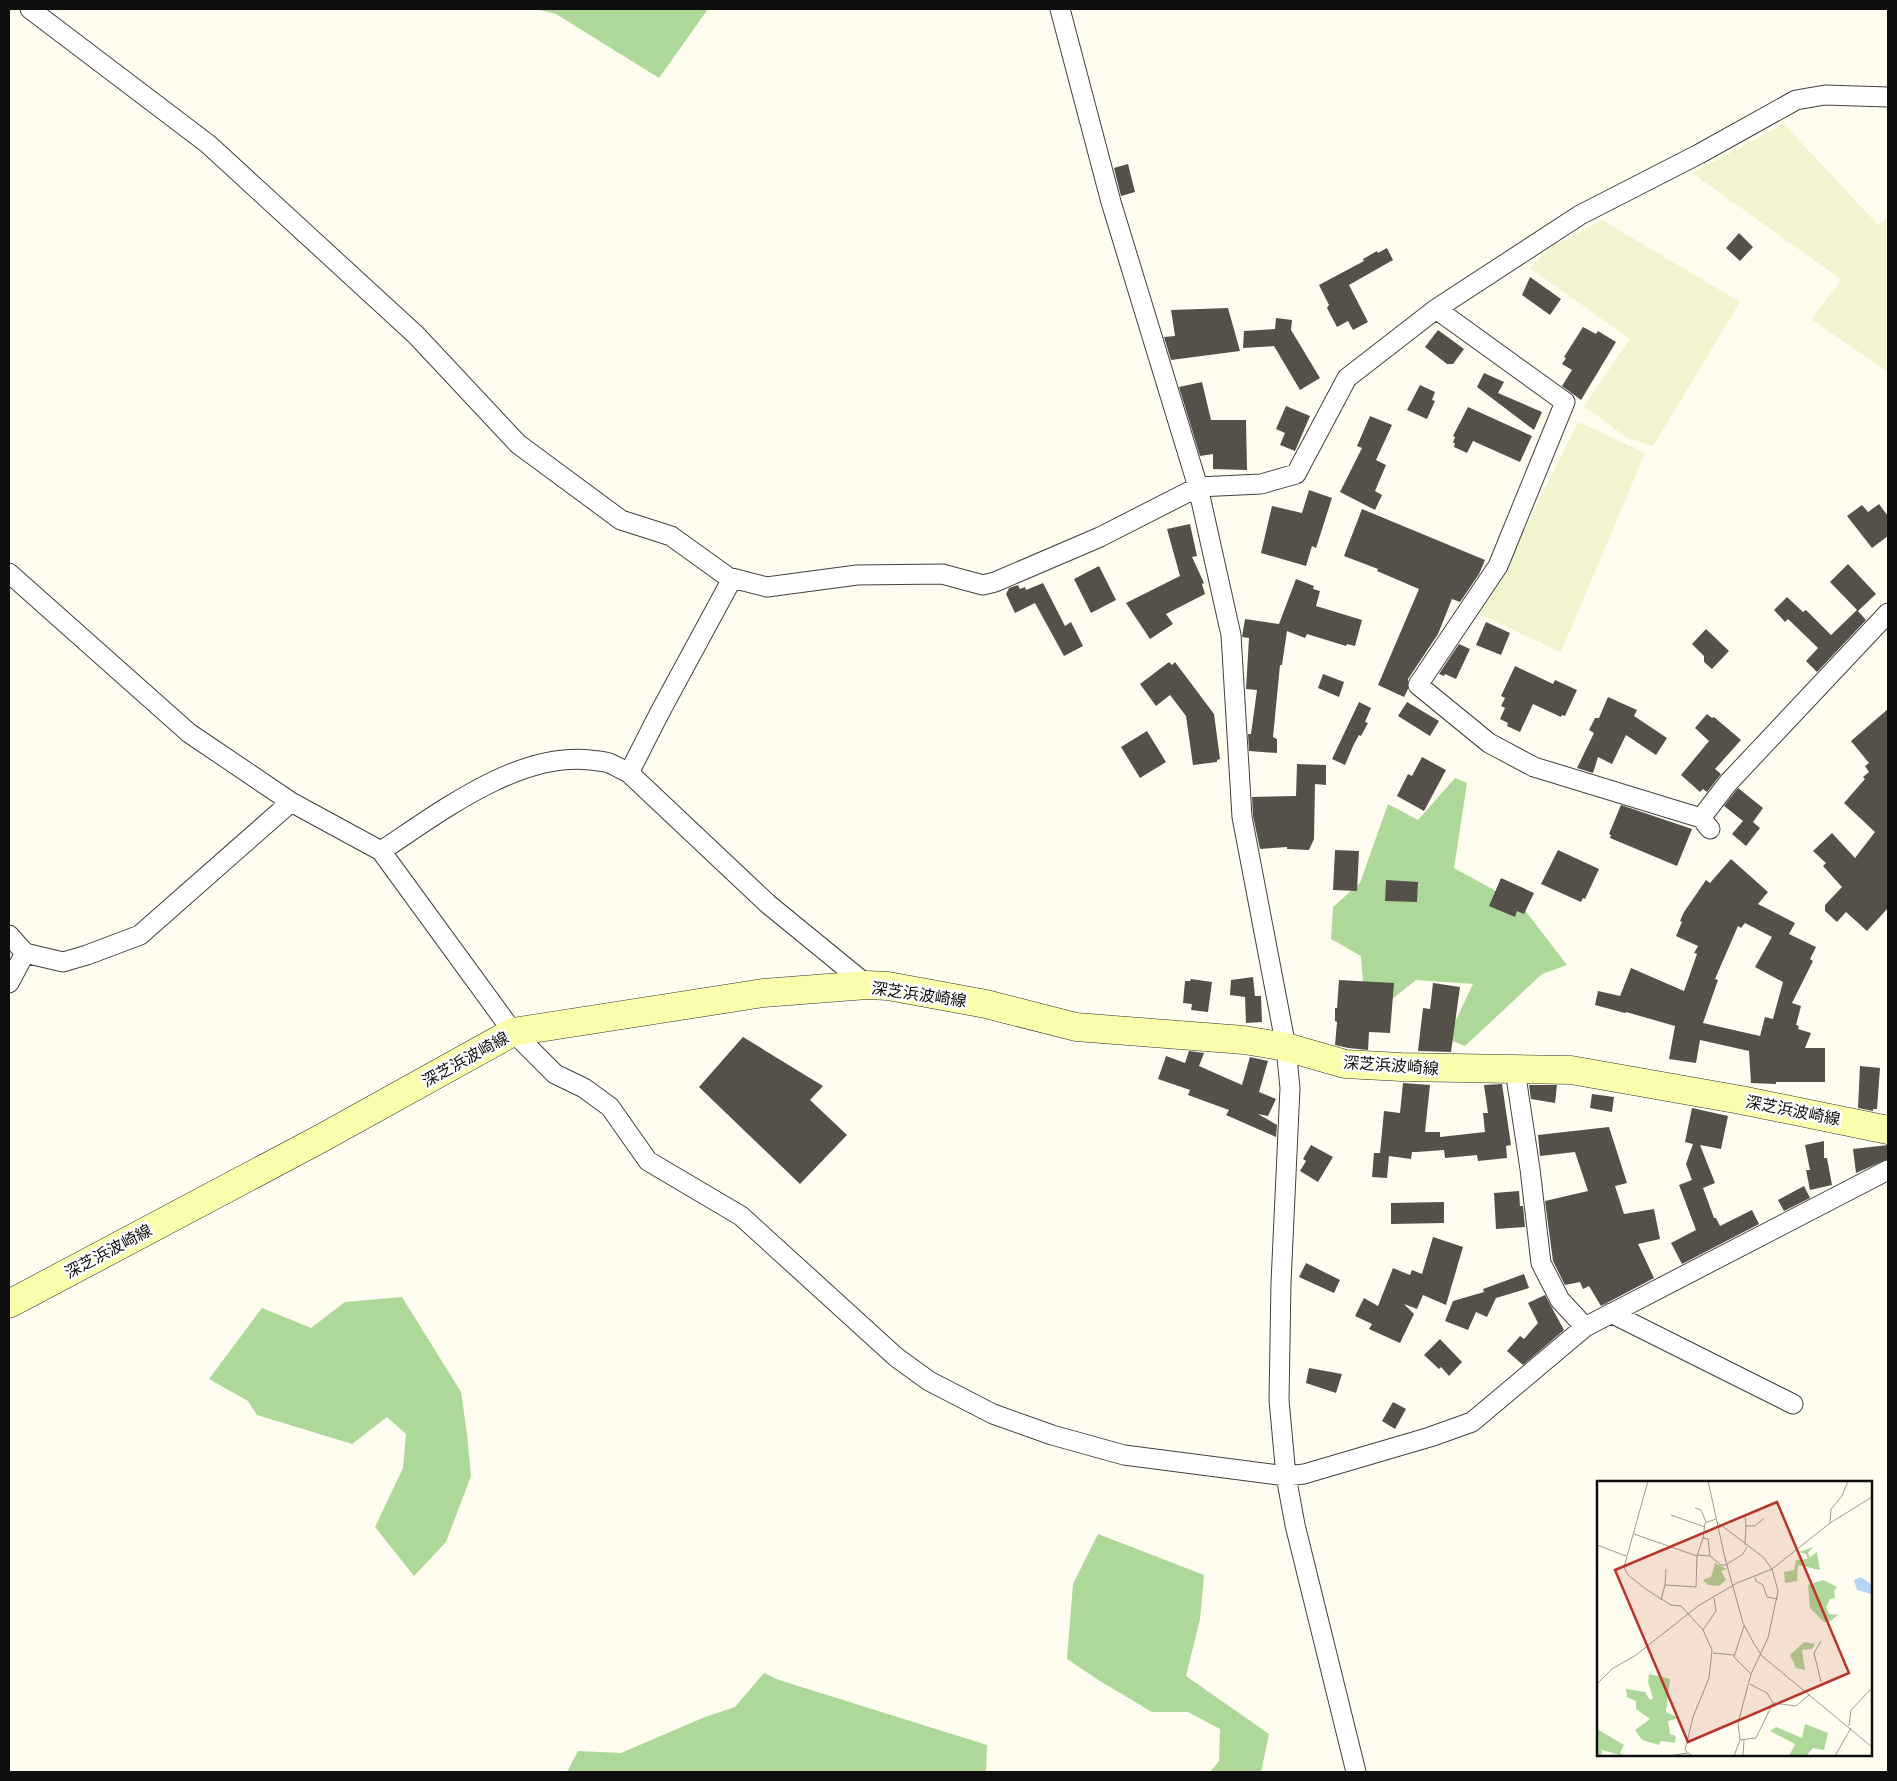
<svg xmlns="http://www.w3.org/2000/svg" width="1897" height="1781" font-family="'Zilla Slab','Noto Sans JP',serif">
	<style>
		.farmland { fill: #f2f4d0 }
		.forest { fill: #aed899 }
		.building { fill: #56504a; fill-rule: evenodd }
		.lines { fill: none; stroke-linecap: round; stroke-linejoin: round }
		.street-casing { stroke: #414141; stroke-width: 21 }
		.secondary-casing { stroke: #303030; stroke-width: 29 }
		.street { stroke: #fff; stroke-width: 19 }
		.secondary { stroke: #fbfcac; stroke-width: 28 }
		.labels { text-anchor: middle; stroke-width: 5; stroke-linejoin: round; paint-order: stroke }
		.street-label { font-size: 16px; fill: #0e0e0e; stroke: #fff }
		.inset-road { fill: none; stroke: #9e9d95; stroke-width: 1 }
		.view { fill: #b9352a; fill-opacity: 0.15; stroke: #b9352a; stroke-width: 2.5 }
		.inset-edge { fill: none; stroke: #0e0e0e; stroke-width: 2.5 }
	</style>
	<rect width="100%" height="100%" fill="#fefdef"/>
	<path class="farmland" d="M1784,124L1878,225L1888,216V372L1811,319L1842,280L1692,173Z
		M1602,220L1740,302L1653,446L1626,437L1584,406L1630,339L1530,268L1548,249Z
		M1578,422L1645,453L1561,652L1476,613L1501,574L1528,523Z"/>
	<path class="forest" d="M536,9H708L659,78L556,14Z
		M1455,778L1467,783L1454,868L1521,905L1567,965L1542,974L1465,1046L1447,1039L1473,984L1416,980L1386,1004L1364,995L1361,956L1331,939L1333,907L1360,883L1388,804L1418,820Z
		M402,1297L461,1392L467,1434L471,1476L446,1542L414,1576L375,1527L403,1468L406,1434L387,1417L352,1444L257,1415L248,1401L209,1379L262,1308L311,1328L345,1302Z
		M1098,1534L1204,1575L1200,1619L1186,1676L1269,1734L1261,1772H1210L1219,1761L1220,1729L1188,1712H1152L1100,1681L1067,1659L1073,1584Z
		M764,1673L779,1680L987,1745L986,1772H567L578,1751L621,1753L705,1717L735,1707Z"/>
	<path class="building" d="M1128,164L1135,192L1121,196L1114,168Z
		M1739,233L1753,247L1740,261L1726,248Z
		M1387,248L1393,260L1349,285L1368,322L1353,330L1348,321L1337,327L1327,308L1329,305L1319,285L1364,261L1363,259L1377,251L1378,253Z
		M1530,277L1561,299L1550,315L1522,295Z
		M1228,308L1240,351L1171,360L1164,337L1175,336L1171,310Z
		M1276,318L1292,320L1291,330L1320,378L1300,390L1274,346L1243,348L1244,331L1275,329Z
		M1583,327L1596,334L1598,331L1616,342L1581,400L1562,386L1572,370L1562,364L1566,358L1564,357Z
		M1438,330L1464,349L1453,364H1447L1425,347Z
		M1484,373L1504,382L1498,393L1542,412L1534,430L1477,387Z
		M1202,382L1211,420H1246L1247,470L1213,469V454L1200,456L1179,387Z
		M1420,385L1435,392L1432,400L1435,401L1427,419L1407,410Z
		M1286,406L1310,416L1295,451L1280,445L1285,433L1276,429Z
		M1468,407L1532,436L1520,462L1473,441L1467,453L1454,447L1455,443H1453L1455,437L1453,436Z
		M1370,416L1392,425L1376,460L1386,465L1375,491L1382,495L1375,510L1340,492L1362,448L1357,446Z
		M1309,490L1332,498L1316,548L1312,546L1306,566L1261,553L1272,506L1302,513Z
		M1879,504L1888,516V536L1872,548L1847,516L1862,505L1868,512Z
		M1362,509L1485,560L1479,574L1460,602L1452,599L1438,634L1408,679V689L1404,697L1378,685L1419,589L1377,571L1378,569L1344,556Z
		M1190,524L1197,556L1192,557L1204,583L1202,584L1205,594L1166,614L1173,624L1150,639L1126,603L1180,576L1167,529Z
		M1848,564L1876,594L1858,611L1830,582Z
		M1099,566L1116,600L1091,613L1074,579Z
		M1296,579L1314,586L1313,589L1320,591L1316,606L1362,620L1355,646L1347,644L1346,646L1307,634L1305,638L1287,631L1282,665H1280L1273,737L1277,739V753L1249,751L1248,734H1251L1257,690L1246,689L1249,638L1242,637L1245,619L1279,624Z
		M1043,583L1065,626L1071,622L1083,646L1064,656L1035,603L1015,613L1006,594L1009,588L1018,585L1020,589L1025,587L1026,590Z
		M1787,597L1803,612L1806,610L1831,635L1857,610L1866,620L1817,672L1806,661L1818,648L1788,619L1785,622L1774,610Z
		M1486,622L1510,633L1501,655L1476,645Z
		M1706,629L1729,651L1712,669L1704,662V656L1692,644Z
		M1459,644L1470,649L1456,679L1445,674L1444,676L1439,674Z
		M1169,662L1172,665L1175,662L1214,714L1220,759L1217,760V762L1193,765L1186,716L1170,695L1156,706L1140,684Z
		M1515,666L1553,684L1555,680L1577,690L1565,716L1562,715L1561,717L1533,704L1520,732L1507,726L1508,723L1500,719L1505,708L1501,706L1505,698L1501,696Z
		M1323,674L1344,682L1339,697L1318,688Z
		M1608,697L1637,710L1634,716L1667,738L1656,755L1626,735L1612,764L1598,757L1593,773L1577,768L1594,733L1589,730L1595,718H1599Z
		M1359,702L1371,708L1365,722L1368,723L1361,736L1359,735L1354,744L1345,765L1332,759Z
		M1407,702L1439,721L1430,736L1398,716Z
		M1888,709V908L1867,931L1846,912L1837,922L1825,911V905L1842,887L1823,866L1826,863L1813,851L1832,833L1855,858L1875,832L1844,803L1865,779L1863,777L1869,772L1865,766L1869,763L1851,741Z
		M1707,714L1712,718L1714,717L1741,740L1715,769L1721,774L1707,792L1703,789L1700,792L1681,775L1709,741L1695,728Z
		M1147,731L1166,762L1140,778L1121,747Z
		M1422,757L1446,770L1424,811L1397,796L1408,774L1412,776Z
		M1297,764L1326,765V785L1315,784L1314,839L1309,850L1287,849V847L1260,849L1253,816L1252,797L1296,796Z
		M1738,788L1763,808L1753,822L1760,828L1746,846L1732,834L1743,821L1724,806Z
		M1621,805L1692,829L1677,866L1610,838L1611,835L1609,834Z
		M1335,850L1359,851L1357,891L1333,890Z
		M1558,850L1599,869L1585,899L1583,898L1581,902L1541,884Z
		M1731,859L1768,892L1758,904L1795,923L1789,934L1816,947L1810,959L1813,961L1792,1003L1801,1006L1796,1025L1799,1026L1798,1029L1811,1033L1805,1048H1825V1082H1776V1084L1751,1083L1749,1051L1700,1040L1696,1063L1669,1059L1675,1026L1626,1012L1625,1013L1595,1005L1598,991L1620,996L1631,968L1684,991L1697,954L1694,953L1698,946L1676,936L1682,922L1680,921L1684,912L1706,880L1710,883ZM1745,923L1772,937L1755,967L1783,982L1773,1019L1765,1017L1760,1036L1703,1023L1718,980L1715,979L1738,926L1741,928Z
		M1501,878L1534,893L1524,914L1517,911L1515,917L1489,906Z
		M1386,880L1418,882L1417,902L1385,901Z
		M1253,977L1255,996H1261L1262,1022L1246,1023L1245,997L1230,995L1231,980Z
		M1191,979L1212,982L1208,1012L1191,1010L1192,1004L1183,1003L1185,981H1190Z
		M1339,980L1394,983L1390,1033L1369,1032L1368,1050L1348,1048L1335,1045L1337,1022L1335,1021V1008H1337Z
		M1433,983L1460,987L1451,1052L1418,1051L1423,1008L1430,1009Z
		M743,1037L823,1086L810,1100L847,1135L800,1184L699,1087Z
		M1189,1051L1204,1053L1199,1066L1242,1085L1250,1057L1268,1061L1259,1092L1276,1099L1268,1116L1258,1114L1277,1125L1276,1137L1226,1115L1229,1110L1188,1095L1190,1090L1158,1079L1166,1056L1185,1063Z
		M1860,1066L1880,1068L1877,1109H1873V1111L1858,1108Z
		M1403,1083L1430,1085L1425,1132H1440V1137L1485,1132L1483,1113H1488L1484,1085L1502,1084L1511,1145L1506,1146L1507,1158L1478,1161L1477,1155L1445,1158L1444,1150L1417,1152H1412L1411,1159L1389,1156L1387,1178L1372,1177L1374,1153H1380L1384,1111L1400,1113Z
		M1529,1085H1557L1555,1103L1531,1099Z
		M1592,1094L1614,1097L1612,1112L1590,1108Z
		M1692,1108L1728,1116L1721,1149L1700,1145L1715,1183L1703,1188L1714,1218H1716L1720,1226L1752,1210L1759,1224L1682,1264L1671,1243L1696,1230L1679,1185L1692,1180L1686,1164L1693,1144L1685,1142Z
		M1609,1127L1627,1183L1615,1186L1624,1214L1654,1209L1660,1239L1638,1244L1654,1278L1601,1306L1589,1286L1583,1289L1580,1282L1565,1285L1553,1261L1545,1201L1588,1191L1575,1152L1540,1156L1538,1135Z
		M1824,1141V1158H1827L1832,1185L1810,1190L1806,1170H1810L1805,1145Z
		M1311,1145L1333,1157L1318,1182L1300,1171L1306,1161L1303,1159Z
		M1888,1145V1159L1856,1173L1853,1149Z
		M1804,1186L1810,1198L1784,1211L1778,1200Z
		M1519,1191L1520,1206H1523L1525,1227L1496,1229L1494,1193Z
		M1444,1202V1223L1391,1224V1203Z
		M1433,1237L1463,1247L1446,1305L1423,1295L1417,1309L1404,1304L1414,1314L1400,1343L1369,1329L1372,1324L1355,1316L1364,1298L1378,1306L1393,1268L1410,1275L1412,1270L1422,1274Z
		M1306,1263L1340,1280L1334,1293L1299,1277Z
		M1524,1274L1529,1288L1496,1298L1487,1317L1476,1312L1468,1330L1445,1321L1453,1301L1484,1292L1483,1289Z
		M1545,1295L1564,1330L1523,1365L1507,1351L1520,1336L1524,1339L1538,1323L1528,1303Z
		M1440,1339L1462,1362L1449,1376L1441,1367L1439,1369L1424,1355Z
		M1309,1368L1342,1374L1336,1393L1306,1383Z
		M1393,1402L1406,1409L1395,1429L1382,1421Z"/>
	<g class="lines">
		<defs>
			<path id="street" d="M30,9L208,144L416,335L518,444L621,520L671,536L728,577L767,587L857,575L942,574L983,585L995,582L1100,537L1198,487L1261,484L1296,474L1347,378L1436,309L1580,215L1699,154L1796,100L1825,95L1888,97
				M1060,9L1111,202L1198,487L1231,635L1242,817L1286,1047L1290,1088L1281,1283L1279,1400L1286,1476L1295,1525L1356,1772
				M1436,309L1565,402L1498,566L1418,685L1489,743L1534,767L1701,818L1710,829
				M9,573L189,733L291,802L381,851L513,1032L555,1074L584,1088L610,1107L648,1161L741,1216L896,1357L929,1381L993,1414L1052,1435L1124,1455L1286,1476L1304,1474L1430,1437L1472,1422L1585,1327L1888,1170
				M629,773L660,712L732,579
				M1701,818L1728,783L1888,613
				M381,851C439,813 517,752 590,760C596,761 603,761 609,763C616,766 623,770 629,773L768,904L867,985
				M9,935L25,953L63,962L87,955L140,935L291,802
				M9,983L25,953
				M1515,1070L1530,1169L1541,1263L1560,1300L1585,1327
				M1611,1313L1793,1404"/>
			<path id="secondary" d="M9,1304L320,1139L513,1032L763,993L867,985L888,986L986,1004L1076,1027L1244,1040L1286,1047L1345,1064L1401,1067L1571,1070L1741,1100L1888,1130"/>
		</defs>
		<use href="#street" class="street-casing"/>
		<use href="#secondary" class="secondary-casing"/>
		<use href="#street" class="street"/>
		<use href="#secondary" class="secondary"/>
	</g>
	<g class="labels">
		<g class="street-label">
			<text transform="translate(919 994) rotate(8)" y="6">深芝浜波崎線</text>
			<text transform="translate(465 1059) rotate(-29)" y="6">深芝浜波崎線</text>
			<text transform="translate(1391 1065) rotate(4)" y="6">深芝浜波崎線</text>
			<text transform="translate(1793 1110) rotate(11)" y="6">深芝浜波崎線</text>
			<text transform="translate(108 1251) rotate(-28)" y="6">深芝浜波崎線</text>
		</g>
	</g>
	<g transform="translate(1597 1481)">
		<rect width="275" height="275" fill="#fefdef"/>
		<path d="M216,66L211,72L213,76L220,71L223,89L201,84L200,100L188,102L187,91L197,89L199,79L211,78L209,73L202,71ZM118,82L130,88L124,90L129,99L122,105L111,104L106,99L114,96ZM226,99L240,106L237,110L238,117L233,118L229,126L232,133L241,134L232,141H227L213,127L211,104ZM207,161L218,163L215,168L205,169L208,189L199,187L193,174ZM52,193L73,198L69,231L82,237L71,240L73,253L79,255L78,262L64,260L62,264L45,259L38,249L53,238L39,228V220L30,216L29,208L48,211L53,219L56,217L51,201ZM208,243L231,252L227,269L216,267L209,275H192L198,263L173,250L179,246L205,257ZM0,248L27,264L23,272L27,275L5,269L4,275H0Z" fill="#aed899"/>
		<path d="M264,96L275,104V113L260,109L257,99Z" fill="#b5d5f4"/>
		<path class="inset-road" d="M51,0L27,86L31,94L50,109L74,124L84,125L106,149L115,169L112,197L96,236L88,269L95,275M111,0L128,77L146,142L156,161L165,175L275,266M98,27L104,29L109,41M74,34L108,46M148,35L149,45H158L167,37M120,41L166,76L175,88L181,110L171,157L154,193L141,242L143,259L137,275M233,42L234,28L245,15L251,0M37,53L100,75M106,57L108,42L119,38M0,64L29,75M148,64L149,45M113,75L124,84H130M130,83L146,73L150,66M158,96L159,100L166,104L170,116L181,118M68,104L69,88M64,119L68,104L99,106L100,75L106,57L111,58L113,75L101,74M147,145L137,176L154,193M106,149L119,130L117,117M224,160L217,172L224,201M116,172L137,174M0,203L15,188L39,174L101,125L140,102L175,88L233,42L275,16M176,222L199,225L213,213M252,245L254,229L275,207M143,259L159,257L176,222L170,212L153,203M72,275L91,272M146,275L147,259M238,275L254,247"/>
		<path class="view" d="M180,21L252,192L91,261L18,89Z"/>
		<rect width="275" height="275" class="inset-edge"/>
	</g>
	<rect width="1897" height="1781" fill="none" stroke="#0e0e0e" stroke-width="20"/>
</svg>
